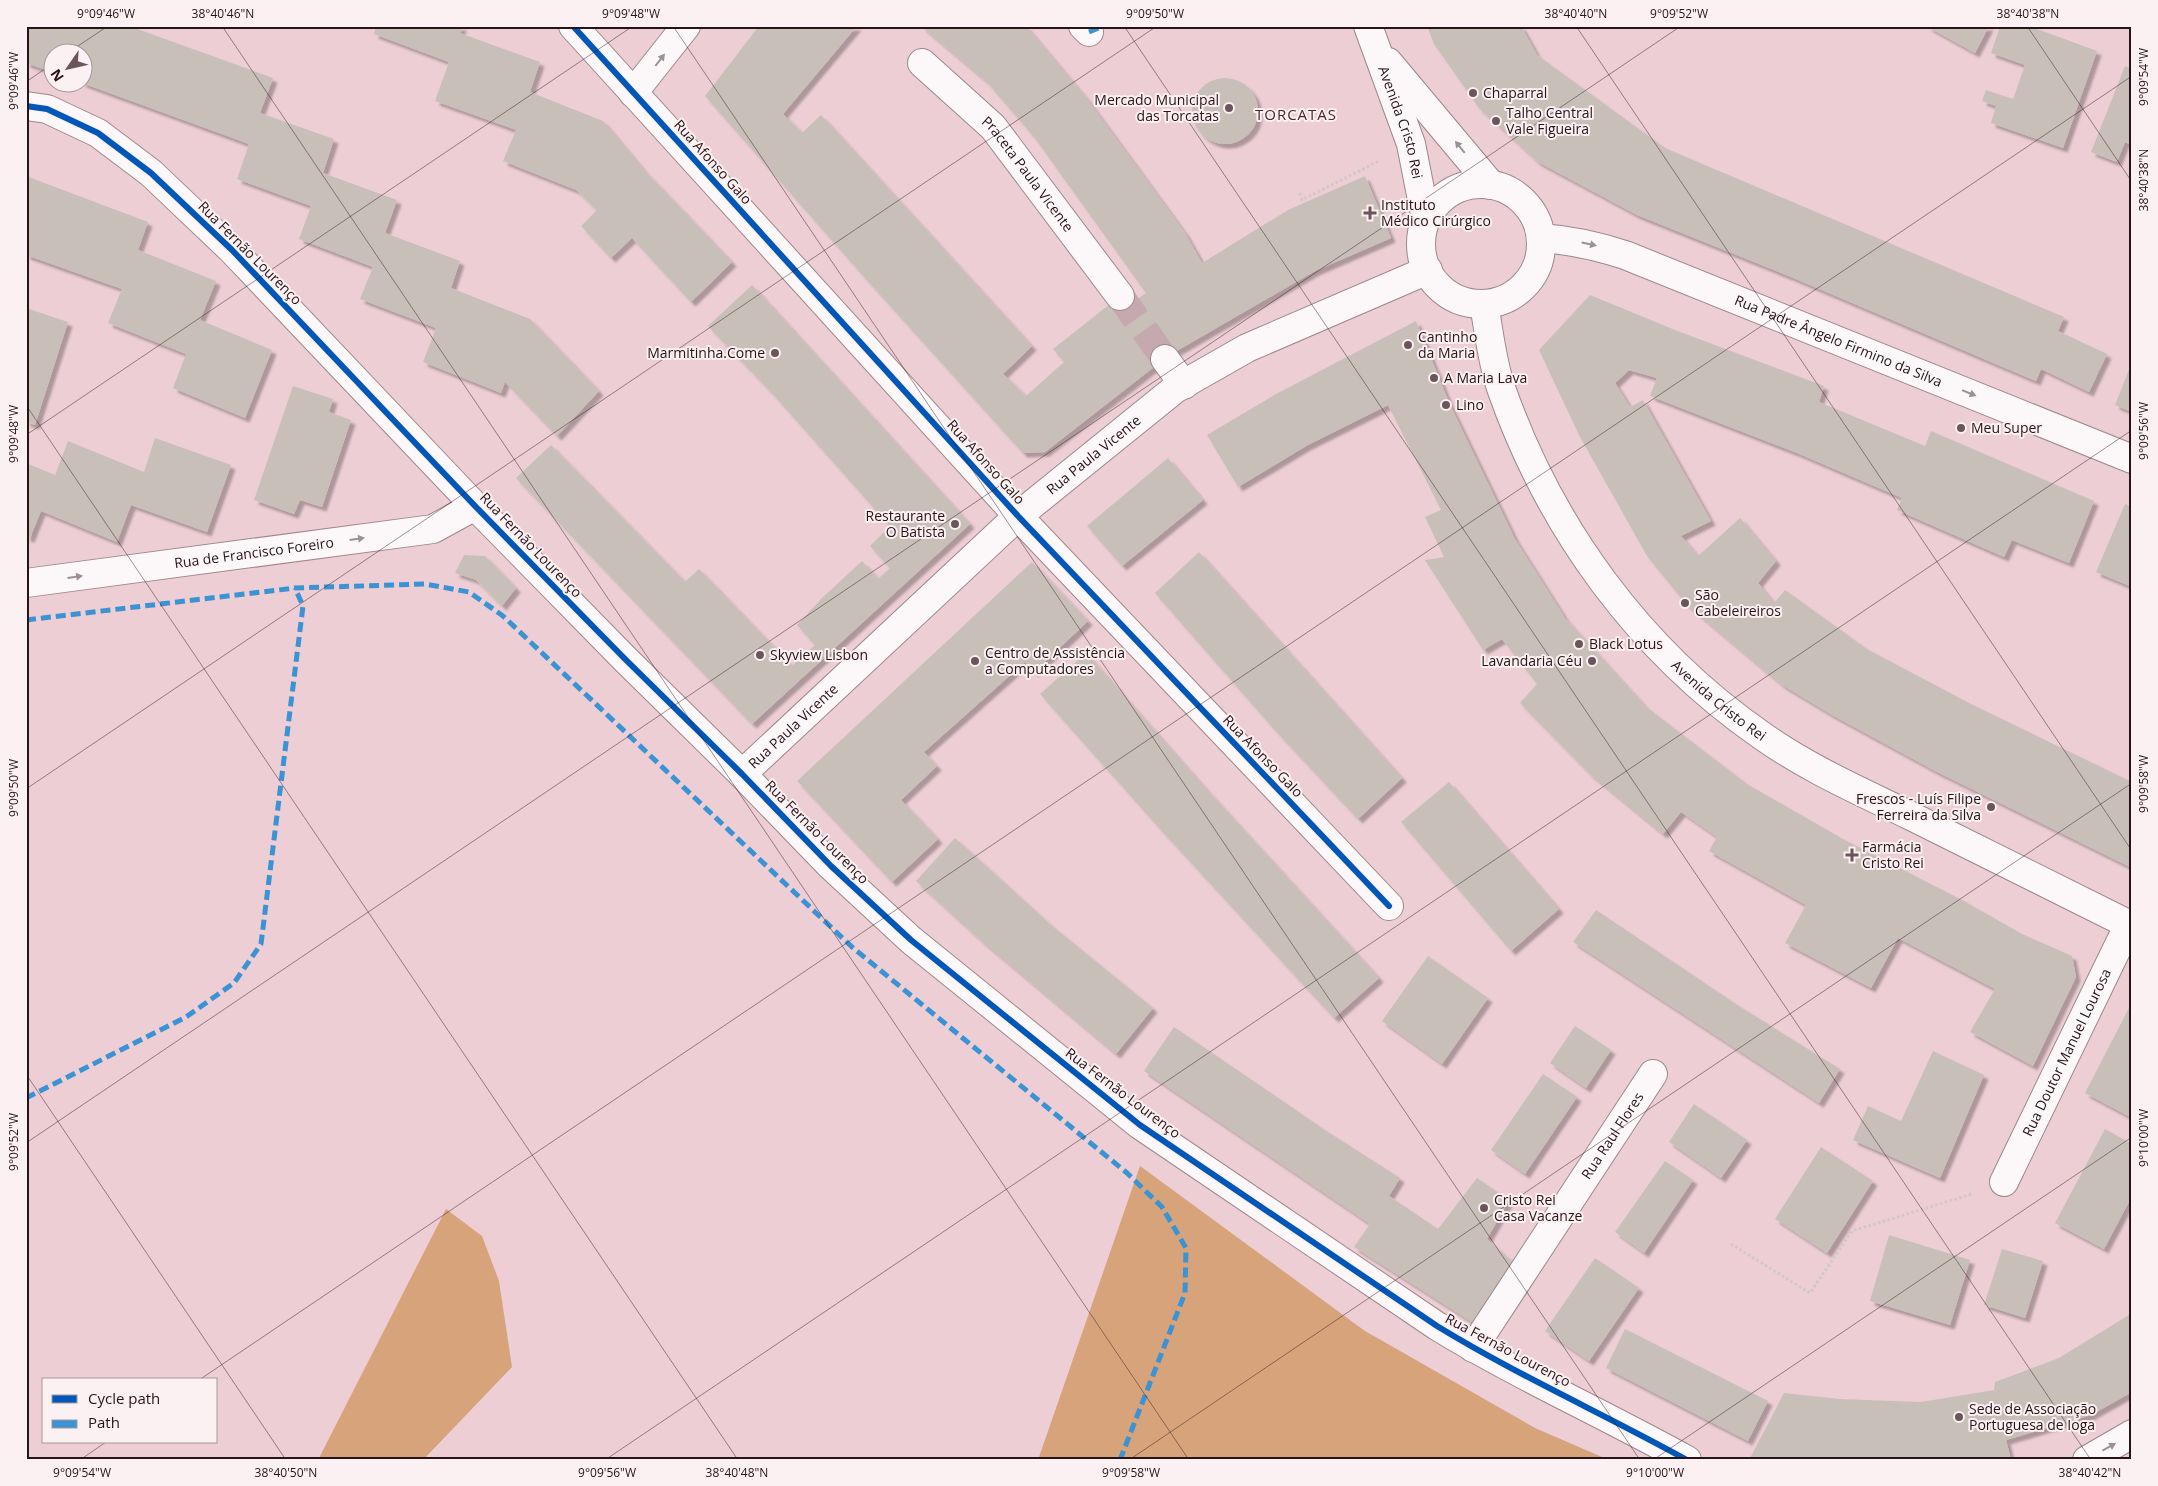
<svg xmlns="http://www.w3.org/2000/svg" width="2158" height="1486" font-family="'Open Sans',sans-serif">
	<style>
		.forest { fill: #d7a37b }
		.building { fill: #c9bfb9; filter: url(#shadow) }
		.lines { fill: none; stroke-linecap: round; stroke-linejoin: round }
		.minor-tunnel { stroke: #c5a9ae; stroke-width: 28; stroke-dasharray: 28 14; stroke-linecap: butt }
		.minor-casing { stroke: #9d888c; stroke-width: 30 }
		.path { stroke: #d1c8ca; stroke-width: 3; stroke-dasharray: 2.5 2.5; stroke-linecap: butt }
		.minor { stroke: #fcf8f9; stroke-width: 28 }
		.quiet { stroke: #3b93d4; stroke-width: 5; stroke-dasharray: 10 5; stroke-linecap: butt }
		.cycleway-casing { stroke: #fbf0f2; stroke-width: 9 }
		.cycleway { stroke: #0057b8; stroke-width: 6 }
		.oneway { fill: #9c9194 }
		.ticks { fill: none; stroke: #271418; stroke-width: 1; stroke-opacity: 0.45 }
		.poi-dot { fill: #6c555a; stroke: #fbf0f2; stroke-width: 2 }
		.labels { text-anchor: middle; stroke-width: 4; stroke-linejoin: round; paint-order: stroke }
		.poi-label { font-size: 14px; fill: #271418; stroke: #fbf0f2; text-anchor: start }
		.street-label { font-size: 14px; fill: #271418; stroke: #fbf0f2 }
		.neighbourhood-label { font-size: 15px; letter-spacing: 1px; fill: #4e232f; stroke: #fbf0f2 }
		.neatline { fill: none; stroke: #271418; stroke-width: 2 }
		.ticks-label { font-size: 12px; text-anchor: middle; fill: #271418 }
	</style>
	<defs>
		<filter id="shadow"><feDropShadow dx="4.5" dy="4.5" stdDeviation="1" flood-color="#0004"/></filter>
	</defs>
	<rect width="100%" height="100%" fill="#ecced4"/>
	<path class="forest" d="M1140,1166L1365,1331L1535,1428L1609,1460H1038Z
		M446,1209L482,1236L499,1281L512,1367L423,1460H318Z"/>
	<path class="building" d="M26,26H129L273,78L260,113L334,139L323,173L397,200L385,233L460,261L451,288L530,319L599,391L557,436L505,382L501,393L423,362L436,328L360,299L373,267L299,239L311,206L237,179L249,144L82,83V52H52V72L26,63Z
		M376,26H462L460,33L540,62L530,92L603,121L643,169L732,262L691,302L632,238L611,258L581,226L597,210L576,190L503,161L516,130L435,101L449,62L374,34Z
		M759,26H857L783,114L802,133L821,115L1032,346L1003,374L1026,396L1064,362L1053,349L1120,296L1127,306L1146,293L1034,137L986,81L921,26H1026L1087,99L1185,233L1202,263L1288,210L1365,176L1391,238L1315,271L1168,356L1045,452L1023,453L866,279L705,96Z
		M1427,26H1521L1537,55L1665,148L2064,317L2058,331L2107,354L2089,392L2041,369L2036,381L1791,277L1637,215L1538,162L1479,108L1434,44Z
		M1926,26H1989L1975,53Z
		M2000,26H2029L2097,51L2063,148L1991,123L1996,106L1982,101L1986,90L2013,99L2025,65L1991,53Z
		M2125,66L2132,69V145L2125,142L2117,162L2091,152Z
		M1192 111a33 33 0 1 1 66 0a33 33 0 1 1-66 0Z
		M26,176L148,222L138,250L216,281L200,320L272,350L245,418L173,388L186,354L108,323L122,289L26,255Z
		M752,285L970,524L752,724L516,478L551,445L685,582L699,569L792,666L815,645L797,625L822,598L862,561L878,579L890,568L870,546L890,526L771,392L708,326Z
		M1590,295L1675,330L1824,386L1819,402L1925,446L1931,431L2094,501L2069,563L2012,540L2004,557L1897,510L1902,498L1797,453L1650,396L1657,378L1629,370L1615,383L1630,407L1643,400L1711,521L1681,536L1698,556L1740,518L1776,561L1758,583L1774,603L1785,590L1867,649L1971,704L2132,782V868L1937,772L1832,715L1782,685L1687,605L1647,556L1579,435L1539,350Z
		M26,308L68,322L35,425L26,422Z
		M1416,321L1450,405L1515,539L1565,618L1645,706L1747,784L1843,839L1964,901L2022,934L2072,956L2076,977L2033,1066L1970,1032L1995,989L1898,938L1871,988L1785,943L1806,905L1709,851L1717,837L1681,812L1663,834L1590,774L1520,703L1537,684L1502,639L1483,650L1425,560L1444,557L1425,517L1441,510L1388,405L1306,446L1238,487L1207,435L1276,394Z
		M2132,362V412L2115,405Z
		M293,386L333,399L329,412L351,420L322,507L300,500L294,514L254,500Z
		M155,438L231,465L207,532L131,505L117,542L41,511L30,538L26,537V463L55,475L68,441L144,472Z
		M1168,458L1203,500L1122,566L1087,526Z
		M2125,504L2132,507V587L2096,572Z
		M1199,552L1402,778L1358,819L1274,729L1155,593Z
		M464,555L485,556L516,588L502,606L476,580L455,573Z
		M1032,562L1088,621L1034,672L1025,662L924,752L937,766L901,800L938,839L892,882L797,781Z
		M1086,653L1207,790L1379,978L1334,1018L1161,830L1040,694Z
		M1449,782L1559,909L1511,951L1401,822Z
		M955,838L1051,925L1153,1008L1116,1054L984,943L916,881Z
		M1596,910L1739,1006L1840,1069L1819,1103L1573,942Z
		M1428,956L1488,998L1442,1064L1382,1021Z
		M2132,1002V1118L2085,1093Z
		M1575,1026L1611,1050L1586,1088L1550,1063Z
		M1174,1027L1325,1130L1400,1178L1389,1196L1438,1229L1477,1178L1509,1200L1487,1239L1512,1261L1472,1322L1354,1247L1370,1224L1144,1071Z
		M1933,1051L1984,1075L1940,1178L1853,1140L1868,1106L1901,1121Z
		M1543,1074L1577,1097L1525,1174L1491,1150Z
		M1694,1104L1747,1140L1721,1178L1669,1142Z
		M2105,1129L2132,1144V1196L2104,1249L2055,1223Z
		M1821,1147L1873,1181L1827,1253L1775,1219Z
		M1665,1161L1693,1180L1644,1253L1615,1232Z
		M1889,1235L1970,1260L1950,1325L1870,1301Z
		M2002,1249L2043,1261L2025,1318L1984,1305Z
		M1595,1258L1639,1288L1589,1361L1545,1331Z
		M2132,1313V1392L2091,1415L2006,1440L2011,1460H1749L1784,1393L1840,1399L1921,1402L1994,1390L1995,1382L2059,1358Z
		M1625,1329L1768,1401L1748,1441L1606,1368Z"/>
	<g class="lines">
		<path class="minor-tunnel" d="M1120,296L1165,359"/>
		<defs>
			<g id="minor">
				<path d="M573,26L1018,516L1389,906"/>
				<path d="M1083,26L1089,32"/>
				<path id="s1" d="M1368,26L1411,144L1426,220"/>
				<path d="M1388,62L1491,185"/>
				<path id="s2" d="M922,63L993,127L1120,296"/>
				<path d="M633,93L686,26"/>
				<path d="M26,106L47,109L98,133L151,173L232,250L475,506L625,659L742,774L831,866L911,940L1140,1125L1437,1326C1517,1375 1604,1414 1687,1460"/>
				<circle cx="1481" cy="244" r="60"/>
				<path id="s3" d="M1541,238C1571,240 1597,246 1625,255L2132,459"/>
				<path id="s4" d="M1484,304C1489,332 1492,362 1501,388C1550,528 1639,650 1761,735C1807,768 1860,791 1911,816C1984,853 2058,889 2132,926"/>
				<path d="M1165,359L1184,385"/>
				<path id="s5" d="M26,583L433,529L475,506"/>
				<path id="s6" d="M742,774L1018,516L1175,389L1247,348L1428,270"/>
				<path id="s7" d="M2004,1182L2129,924"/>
				<path id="s8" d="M1473,1348L1653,1074"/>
				<path d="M2087,1460L2132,1434"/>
			</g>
		</defs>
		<use href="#minor" class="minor-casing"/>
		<path class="path" d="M1300,193L1302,200L1379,161
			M1731,1244L1810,1293L1852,1231L1972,1194"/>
		<use href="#minor" class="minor"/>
		<path class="quiet" d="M1089,32L1104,26
			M26,620L295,588L425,584L469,592L503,616L852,947L1127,1173L1162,1207L1186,1248L1185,1293L1120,1460
			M26,1098L186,1017L234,983L261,944L303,606L295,588"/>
		<defs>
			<path id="cycleway" d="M573,26L1018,516L1389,906
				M26,106L47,109L98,133L151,173L232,250L475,506L625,659L742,774L831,866L911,940L1140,1125L1437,1326C1517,1375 1604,1414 1687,1460"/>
		</defs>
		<use href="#cycleway" class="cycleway-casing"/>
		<use href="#cycleway" class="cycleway"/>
	</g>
	<defs><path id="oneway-solid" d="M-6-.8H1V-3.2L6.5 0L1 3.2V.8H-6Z" transform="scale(1.25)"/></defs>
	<g class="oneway">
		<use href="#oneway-solid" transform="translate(660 60) rotate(-52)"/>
		<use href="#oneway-solid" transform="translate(1460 147) rotate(-129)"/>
		<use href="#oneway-solid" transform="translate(1589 244) rotate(12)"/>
		<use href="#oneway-solid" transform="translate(1969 393) rotate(22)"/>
		<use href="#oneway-solid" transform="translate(357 539) rotate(-8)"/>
		<use href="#oneway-solid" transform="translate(75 577) rotate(-8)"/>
		<use href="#oneway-solid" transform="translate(2109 1447) rotate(-29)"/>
	</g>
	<path class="ticks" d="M222,26L1189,1460M673,26L1640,1460M1124,26L2091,1460M1576,26L2132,851M2027,26L2132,182M69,52L108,26M26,82L52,64M26,405L738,1460M26,435L633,26M26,789L1157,26M26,1074L286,1460M26,1143L1681,26M199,1380L2132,76M80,1460L106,1442M605,1460L2132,430M1129,1460L2132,783M1653,1460L2132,1137"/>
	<g class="poi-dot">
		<circle cx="1473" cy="93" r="5"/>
		<circle cx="1229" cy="108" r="5"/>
		<circle cx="1496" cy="121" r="5"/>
		<path d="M1367.5 205.5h5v5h5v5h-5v5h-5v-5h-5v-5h5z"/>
		<circle cx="1408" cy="345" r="5"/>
		<circle cx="775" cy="353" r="5"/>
		<circle cx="1434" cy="378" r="5"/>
		<circle cx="1446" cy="405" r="5"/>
		<circle cx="1961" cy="428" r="5"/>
		<circle cx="955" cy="524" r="5"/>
		<circle cx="1685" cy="603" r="5"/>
		<circle cx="1579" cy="644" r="5"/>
		<circle cx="760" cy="655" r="5"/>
		<circle cx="975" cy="661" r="5"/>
		<circle cx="1592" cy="661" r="5"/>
		<circle cx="1991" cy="807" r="5"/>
		<path d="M1849.5 847.5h5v5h5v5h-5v5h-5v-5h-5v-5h5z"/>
		<circle cx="1484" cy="1208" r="5"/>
		<circle cx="1959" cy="1417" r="5"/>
	</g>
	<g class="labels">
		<g class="poi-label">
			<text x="1483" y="98">Chaparral</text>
			<text x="1219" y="105" text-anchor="end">Mercado Municipal<tspan x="1219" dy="16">das Torcatas</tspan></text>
			<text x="1506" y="118">Talho Central<tspan x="1506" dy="16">Vale Figueira</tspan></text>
			<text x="1381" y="210">Instituto<tspan x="1381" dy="16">Médico Cirúrgico</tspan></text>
			<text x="1418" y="342">Cantinho<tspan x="1418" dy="16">da Maria</tspan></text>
			<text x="765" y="358" text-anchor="end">Marmitinha.Come</text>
			<text x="1444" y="383">A Maria Lava</text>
			<text x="1456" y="410">Lino</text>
			<text x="1971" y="433">Meu Super</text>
			<text x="945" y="521" text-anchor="end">Restaurante<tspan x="945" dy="16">O Batista</tspan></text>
			<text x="1695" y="600">São<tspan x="1695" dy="16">Cabeleireiros</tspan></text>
			<text x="1589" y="649">Black Lotus</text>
			<text x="985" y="658">Centro de Assistência<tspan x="985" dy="16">a Computadores</tspan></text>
			<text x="770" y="660">Skyview Lisbon</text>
			<text x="1582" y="666" text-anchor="end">Lavandaria Céu</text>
			<text x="1981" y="804" text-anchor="end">Frescos - Luís Filipe<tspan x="1981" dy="16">Ferreira da Silva</tspan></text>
			<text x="1862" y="852">Farmácia<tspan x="1862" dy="16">Cristo Rei</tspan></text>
			<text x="1494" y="1205">Cristo Rei<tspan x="1494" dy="16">Casa Vacanze</tspan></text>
			<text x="1969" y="1414">Sede de Associação<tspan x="1969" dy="16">Portuguesa de Ioga</tspan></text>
		</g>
		<g class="street-label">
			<text dy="5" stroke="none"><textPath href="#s1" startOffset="102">Avenida Cristo Rei</textPath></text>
			<text transform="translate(713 162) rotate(48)" y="5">Rua Afonso Galo</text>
			<text dy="5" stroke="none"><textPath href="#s2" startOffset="154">Praceta Paula Vicente</textPath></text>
			<text transform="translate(250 253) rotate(45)" y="5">Rua Fernão Lourenço</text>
			<text dy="5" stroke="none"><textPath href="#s3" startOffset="316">Rua Padre Ângelo Firmino da Silva</textPath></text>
			<text dy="5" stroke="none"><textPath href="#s6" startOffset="475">Rua Paula Vicente</textPath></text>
			<text transform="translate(986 462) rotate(48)" y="5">Rua Afonso Galo</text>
			<text transform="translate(531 545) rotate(46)" y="5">Rua Fernão Lourenço</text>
			<text dy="5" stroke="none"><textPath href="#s5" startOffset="230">Rua de Francisco Foreiro</textPath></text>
			<text dy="5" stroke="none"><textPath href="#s4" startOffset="472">Avenida Cristo Rei</textPath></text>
			<text dy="5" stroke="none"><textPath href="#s6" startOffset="70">Rua Paula Vicente</textPath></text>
			<text transform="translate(1263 756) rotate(46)" y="5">Rua Afonso Galo</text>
			<text transform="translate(817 832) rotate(45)" y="5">Rua Fernão Lourenço</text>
			<text dy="5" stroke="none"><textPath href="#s7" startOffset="144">Rua Doutor Manuel Lourosa</textPath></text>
			<text transform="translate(1123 1093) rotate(37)" y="5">Rua Fernão Lourenço</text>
			<text dy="5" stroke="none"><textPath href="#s8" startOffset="254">Rua Raul Flores</textPath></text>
			<text transform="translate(1508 1350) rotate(28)" y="5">Rua Fernão Lourenço</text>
		</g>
		<g class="neighbourhood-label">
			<text x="1296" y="120">TORCATAS</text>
		</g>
	</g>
	<rect width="2158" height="1486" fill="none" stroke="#fbf0f2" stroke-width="55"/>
	<rect x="42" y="1378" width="175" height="65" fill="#fbf0f2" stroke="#a6989b"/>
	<rect x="52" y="1395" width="25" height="8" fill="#0057b8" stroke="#a6989b"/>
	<text x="88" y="1404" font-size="15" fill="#271418">Cycle path</text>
	<rect x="52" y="1420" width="25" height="8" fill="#3b93d4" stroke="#a6989b"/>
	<text x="88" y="1428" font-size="15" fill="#271418">Path</text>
	<g transform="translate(68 68) rotate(236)"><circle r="24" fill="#fbf0f2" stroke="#a6989b"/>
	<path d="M0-4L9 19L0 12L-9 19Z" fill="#6c555a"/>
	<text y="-8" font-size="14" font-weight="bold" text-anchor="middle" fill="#271418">N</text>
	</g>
	<rect x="28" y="28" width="2102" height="1430" class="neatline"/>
	<g class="ticks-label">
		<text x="106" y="18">9°09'46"W</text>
		<text x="223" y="18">38°40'46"N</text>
		<text x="631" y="18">9°09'48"W</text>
		<text x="1155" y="18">9°09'50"W</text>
		<text x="1576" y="18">38°40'40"N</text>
		<text x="1679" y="18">9°09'52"W</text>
		<text x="2028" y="18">38°40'38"N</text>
		<text transform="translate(2144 77) rotate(-90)" y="4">9°09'54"W</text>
		<text transform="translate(14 81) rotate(-90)" y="4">9°09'46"W</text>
		<text transform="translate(2144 180) rotate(-90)" y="4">38°40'38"N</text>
		<text transform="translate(2144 431) rotate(-90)" y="4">9°09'56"W</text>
		<text transform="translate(14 434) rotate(-90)" y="4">9°09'48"W</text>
		<text transform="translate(2144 784) rotate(-90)" y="4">9°09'58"W</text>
		<text transform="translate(14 788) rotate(-90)" y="4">9°09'50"W</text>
		<text transform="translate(2144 1138) rotate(-90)" y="4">9°10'00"W</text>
		<text transform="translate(14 1142) rotate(-90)" y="4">9°09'52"W</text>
		<text x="82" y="1477">9°09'54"W</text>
		<text x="286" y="1477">38°40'50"N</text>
		<text x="607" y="1477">9°09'56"W</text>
		<text x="737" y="1477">38°40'48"N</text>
		<text x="1131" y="1477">9°09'58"W</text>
		<text x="1655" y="1477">9°10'00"W</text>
		<text x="2090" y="1477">38°40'42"N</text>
	</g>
</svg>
